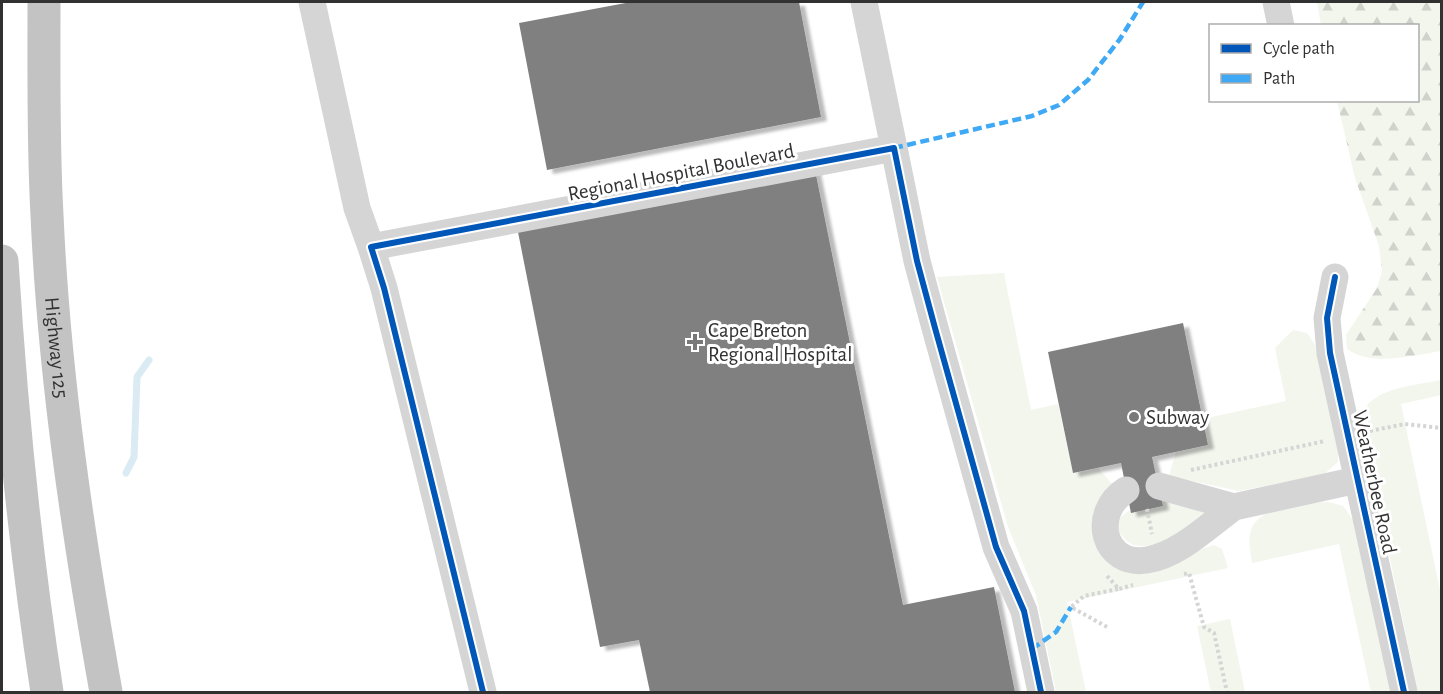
<svg xmlns="http://www.w3.org/2000/svg" width="1443" height="694" font-family="'Alegreya Sans',sans-serif">
	<style>
		.green { fill: #f2f6ed }
		.forest { fill: url(#forest-firs) }
		.lines { fill: none; stroke-linecap: round; stroke-linejoin: round }
		.stream { stroke: #daebf4; stroke-width: 7 }
		.building { fill: #808080; filter: url(#shadow) }
		.path { stroke: #d5d5d5; stroke-width: 4; stroke-dasharray: 3 3; stroke-linecap: butt }
		.minor { stroke: #d5d5d5; stroke-width: 27 }
		.highway { stroke: #c3c3c3; stroke-width: 33 }
		.quiet { stroke: #3fa9f5; stroke-width: 4.5; stroke-dasharray: 9 4.5; stroke-linecap: butt }
		.cycleway-casing { stroke: #fff; stroke-width: 10 }
		.cycleway { stroke: #0057b8; stroke-width: 6 }
		.poi-dot { fill: #797979; stroke: #fff; stroke-width: 2 }
		.labels { text-anchor: middle; stroke-width: 6; stroke-linejoin: round; paint-order: stroke }
		.street-label { font-size: 21px; fill: #313131; stroke: #fff }
		.poi-label { font-size: 21px; fill: #313131; stroke: #fff; text-anchor: start }
	</style>
	<defs>
		<pattern id="forest-firs" width="22" height="20" patternUnits="userSpaceOnUse" patternTransform="scale(1.5)"><rect width="22" height="20" fill="#f2f6ed"/><path d="M5 1l3.5 6h-7zM16 11l3.5 6h-7z" fill="#d0d3cc"/></pattern>
		<filter id="shadow"><feDropShadow dx="6" dy="4" stdDeviation="1.5" flood-color="#0004"/></filter>
	</defs>
	<rect width="100%" height="100%" fill="#fff"/>
	<path class="green" d="M1004,273L1031,410L1058,404L1073,473L1098,468L1113,485L1094,537C1098,555 1110,568 1129,572L1214,545L1222,549L1228,568L1067,602L1086,692H1056L1036,595L1008,527L937,277Z
		M1293,330L1307,333L1315,345L1338,451V462L1323,475L1239,491L1169,476L1176,452L1202,419L1286,401L1275,348Z
		M1441,380V395L1401,404L1441,595V692H1418L1361,421C1365,387 1415,386 1441,380Z
		M1159,500L1203,507L1207,520C1186,530 1154,553 1131,544C1097,518 1138,505 1159,500Z
		M1329,502L1343,506L1354,521L1391,692H1371L1339,544L1252,563C1251,554 1248,543 1250,534C1255,505 1306,503 1329,502Z
		M1230,619L1245,692H1211L1197,626Z"/>
	<path class="forest" d="M1317,2H1441V351C1414,355 1371,367 1347,349L1346,335L1377,288L1382,271L1379,246L1355,178L1337,101L1418,100V26L1321,25Z"/>
	<g class="lines">
		<path class="stream" d="M126,473L134,457L137,377L149,360"/>
	</g>
	<path class="building" d="M631,2H799L821,117L547,170L519,23Z
		M814,165L903,605L994,587L1015,692H650L639,640L600,647L517,227Z
		M1183,323L1208,445L1152,457L1163,506L1131,513L1121,463L1073,473L1048,352Z"/>
	<g class="lines">
		<path class="path" d="M1370,431L1405,424L1441,428
			M1191,470L1325,441
			M1147,509L1152,534
			M1184,574L1189,573L1204,627L1214,633L1227,692
			M1107,576L1119,589L1133,585
			M1107,627L1071,607L1084,596L1118,589"/>
		<path class="minor" d="M312,2L357,208L371,247
			M864,2L894,148
			M1276,2L1281,26
			M1335,277L1327,318L1330,353L1404,692
			M1126,490C1090,513 1103,567 1147,560C1179,555 1209,525 1234,507L1159,486
			M1234,507L1357,480
			M483,692L384,288L371,247L894,148L917,261L935,328L996,547L1024,611L1041,692"/>
		<g class="highway">
			<path id="s1" d="M44,2C44,73 43,144 47,215C54,375 78,535 106,692"/>
			<path d="M2,261C11,406 25,550 47,692"/>
		</g>
		<path class="quiet" d="M894,148L1032,116L1059,105L1088,80L1120,39L1143,2
			M1032,649L1056,632L1071,607"/>
		<defs>
			<path id="cycleway" d="M1335,277L1327,318L1330,353L1404,692
				M483,692L384,288L371,247L894,148L917,261L935,328L996,547L1024,611L1041,692"/>
		</defs>
		<use href="#cycleway" class="cycleway-casing"/>
		<use href="#cycleway" class="cycleway"/>
	</g>
	<g class="poi-dot">
		<path d="M692 333h6v6h6v6h-6v6h-6v-6h-6v-6h6z"/>
		<circle cx="1134" cy="417" r="6"/>
	</g>
	<g class="labels">
		<g class="street-label">
			<text transform="translate(681 172) rotate(-11)" y="7">Regional Hospital Boulevard</text>
			<text dy="7" stroke="none"><textPath href="#s1" startOffset="346">Highway 125</textPath></text>
			<text transform="translate(1375 482) rotate(78)" y="7">Weatherbee Road</text>
		</g>
		<g class="poi-label">
			<text x="708" y="337">Cape Breton<tspan x="708" dy="24">Regional Hospital</tspan></text>
			<text x="1146" y="424">Subway</text>
		</g>
	</g>
	<rect width="1443" height="694" fill="none" stroke="#313131" stroke-width="6"/>
	<rect x="1209" y="24" width="210" height="78" fill="#ffffff" stroke="#adadad" stroke-width="1.5"/>
	<rect x="1221" y="44" width="30" height="9" fill="#0057b8" stroke="#adadad" stroke-width="1.5"/>
	<text x="1263" y="54" font-size="18" fill="#313131">Cycle path</text>
	<rect x="1221" y="74" width="30" height="9" fill="#3fa9f5" stroke="#adadad" stroke-width="1.5"/>
	<text x="1263" y="84" font-size="18" fill="#313131">Path</text>
</svg>
